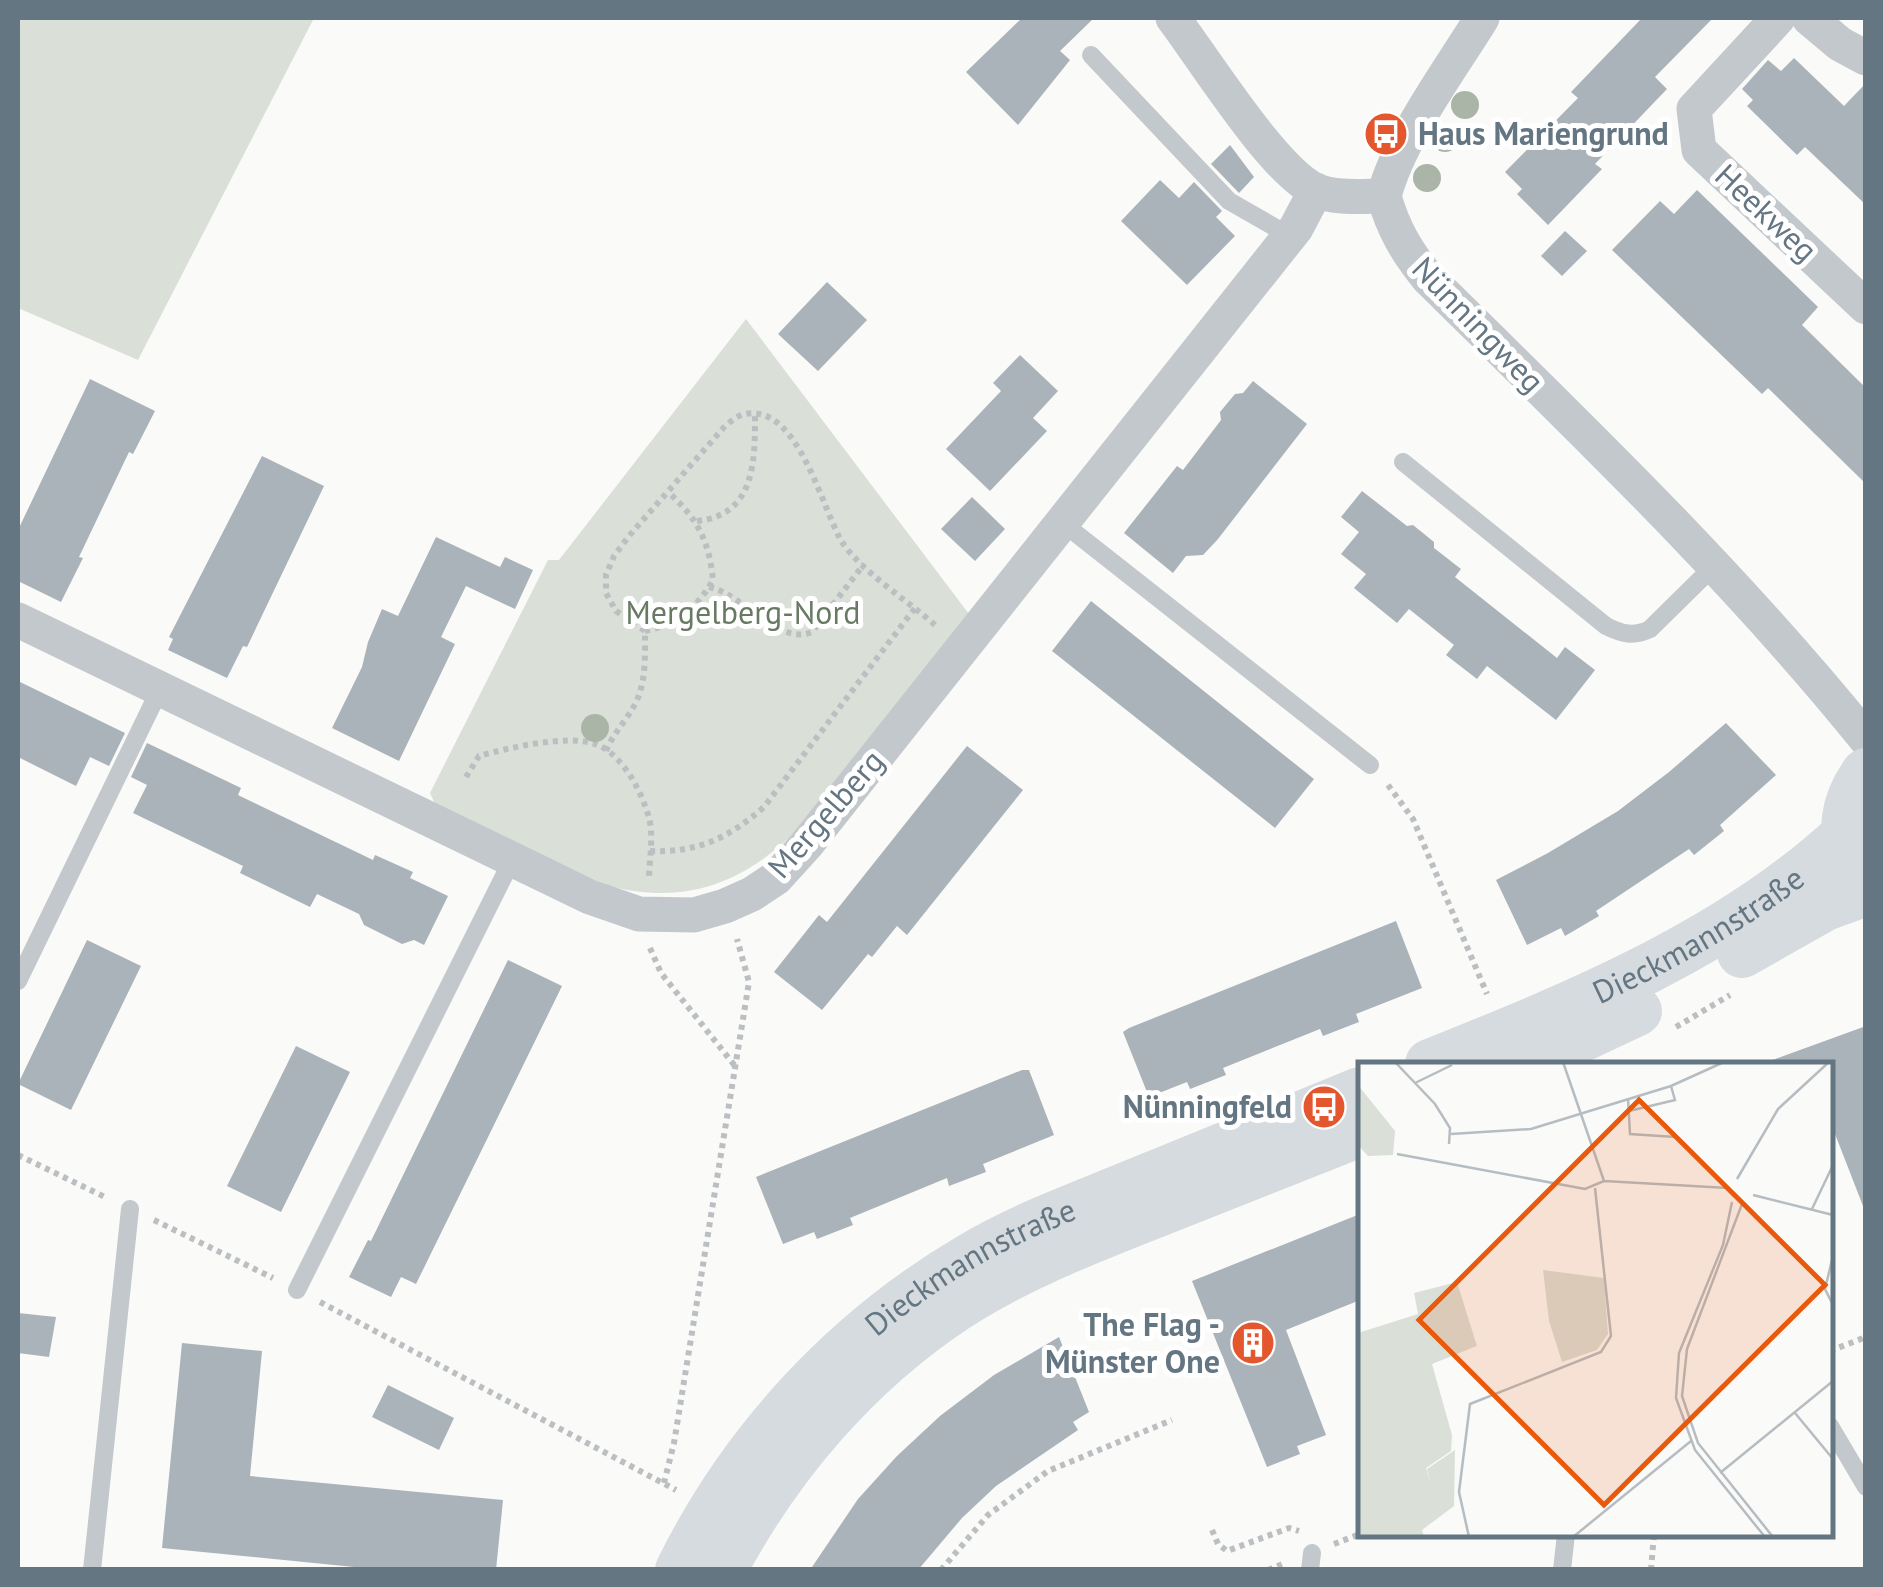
<svg xmlns="http://www.w3.org/2000/svg" width="1883" height="1587" font-family="'PT Sans',sans-serif">
	<style>
		.green { fill: #dadfd7 }
		.building { fill: #aab3b9 }
		.lines { fill: none; stroke-linecap: round; stroke-linejoin: round }
		.path { stroke: #bbbfc2; stroke-width: 6; stroke-dasharray: 5 5; stroke-linecap: butt }
		.lane { stroke: #c3c8cc; stroke-width: 18 }
		.street { stroke: #c3c8cc; stroke-width: 35 }
		.secondary { stroke: #d6dbdf; stroke-width: 50 }
		.tree { fill: #aab4a7 }
		.labels { text-anchor: middle; stroke-width: 10; stroke-linejoin: round; paint-order: stroke }
		.poi-label { font-size: 32px; font-weight: bold; fill: #657683; stroke: #fff; text-anchor: end }
		.street-label { font-size: 32px; fill: #657683; stroke: #fff }
		.park-label { font-size: 32px; fill: #687a64; stroke: #fff }
		.inset-road { fill: none; stroke: #b5bdc2; stroke-width: 2.5 }
		.view { fill: #e8590c; fill-opacity: 0.15; stroke: #e8590c; stroke-width: 5 }
		.inset-edge { fill: none; stroke: #657683; stroke-width: 5 }
	</style>
	<rect width="100%" height="100%" fill="#fafaf8"/>
	<path class="green" d="M18,18H314L138,360L18,308Z
		M746,319L969,614L796,831C741,885 684,905 608,886L435,804L430,793L548,560H559Z"/>
	<path class="building" d="M1022,18H1094L1060,51L1070,60L1018,125L966,72Z
		M1642,18H1713L1655,77L1667,89L1595,164L1602,169L1548,225L1517,194L1522,189L1505,172L1578,98L1571,92Z
		M1794,58L1844,106L1866,83V205L1805,147L1797,155L1747,106L1753,100L1742,89L1768,60L1781,71Z
		M1230,145L1254,177L1239,193L1211,164Z
		M1160,180L1179,198L1194,182L1222,211L1216,217L1235,236L1187,285L1121,221Z
		M1697,190L1818,307L1802,325L1866,388V484L1768,388L1762,394L1612,250L1660,201L1674,214Z
		M1565,231L1587,251L1562,276L1541,256Z
		M827,282L867,320L818,371L778,334Z
		M1020,355L1058,391L1033,418L1047,431L990,491L946,449L1001,391L993,383Z
		M90,379L155,411L133,454L129,452L79,557L83,558L61,602L18,581V530Z
		M1253,381L1307,424L1218,539L1203,555L1186,556L1173,573L1124,533L1177,466L1183,470L1221,420L1220,412L1235,394L1243,393Z
		M262,456L324,486L247,647L243,646L227,678L168,650L173,639L169,637Z
		M1362,491L1407,526L1413,525L1434,542V548L1461,569L1455,577L1557,658L1565,647L1595,670L1556,720L1487,666L1477,679L1446,655L1454,645L1409,609L1397,623L1354,588L1366,574L1341,554L1359,532L1341,517Z
		M972,497L1005,529L975,561L941,529Z
		M436,537L500,567L505,557L533,570L515,609L466,586L441,637L455,644L399,761L332,728L362,667L368,642L382,609L398,616Z
		M1091,601L1314,779L1275,828L1052,651Z
		M18,681L125,733L109,766L90,757L76,786L18,757Z
		M1726,723L1776,775L1720,825L1724,831L1694,855L1689,849L1596,911L1599,916L1565,936L1561,928L1527,945L1496,880L1548,853L1618,811L1669,772Z
		M147,743L241,788L238,795L373,860L375,855L413,872L410,878L448,896L424,945L414,940L402,944L364,925L359,914L317,894L310,907L240,873L243,866L133,813L147,785L131,777Z
		M967,746L1023,790L907,935L897,926L872,957L868,954L822,1010L774,972L819,915L827,922Z
		M1396,921L1422,988L1356,1014L1359,1022L1323,1036L1320,1029L1223,1068L1226,1075L1190,1089L1187,1082L1149,1097L1123,1032L1129,1028Z
		M87,940L141,966L71,1110L18,1084Z
		M508,960L562,986L416,1284L401,1277L391,1297L349,1277L368,1240L371,1241Z
		M1866,1026V1206H1863L1830,1121V1064H1770V1061Z
		M296,1046L350,1072L281,1212L227,1186Z
		M1022,1070H1029L1054,1135L983,1164L986,1172L949,1186L947,1178L850,1218L853,1225L817,1239L814,1232L783,1244L756,1177Z
		M1360,1214V1300L1286,1330L1326,1435L1297,1446L1300,1454L1267,1467L1192,1281Z
		M18,1313L56,1317L49,1357L18,1353Z
		M1059,1337L1089,1412L1073,1422L1078,1430L996,1486L962,1518L918,1570H810L858,1499L897,1456L940,1416L994,1375Z
		M182,1343L262,1351L250,1476L503,1500L496,1570H384L162,1548Z
		M388,1385L454,1418L439,1450L372,1417Z"/>
	<g class="lines">
		<path class="path" d="M697,521C755,515 755,462 755,415
			M709,587C745,595 778,646 812,632L864,564
			M645,631C676,625 698,607 713,580C709,540 697,518 668,492
			M606,751C614,731 632,715 639,695C646,675 645,652 645,631L616,611L606,593V575L614,556L629,536L725,426C730,422 738,415 745,414C798,403 822,509 842,542C861,571 908,601 935,625
			M466,777L479,756C508,748 567,734 595,744C622,753 642,792 649,818C654,836 649,861 649,880
			M1388,785L1413,819L1487,994
			M650,851C697,853 729,838 764,807L915,608
			M650,948L661,973L735,1066
			M1676,1027L1730,995
			M18,1155L107,1198
			M154,1220L273,1278
			M320,1302L676,1490
			M1830,1351L1866,1337
			M664,1483L674,1443L749,982L737,939
			M1212,1530L1218,1544L1227,1551L1289,1528L1299,1531
			M1334,1544L1360,1534
			M941,1570L988,1515L1048,1471L1172,1420
			M1268,1570L1285,1563
			M1651,1570L1654,1534"/>
		<path class="lane" d="M1091,55L1229,201L1290,236
			M1403,462L1606,626C1622,634 1634,637 1650,629L1715,565
			M1064,524L1370,765
			M18,981L160,689
			M297,1290L512,860
			M1830,1426L1866,1487
			M92,1570L130,1209
			M1310,1570L1312,1553
			M1562,1570L1566,1534"/>
		<path class="street" d="M1173,18C1204,59 1273,170 1315,190C1335,199 1362,196 1384,196
			M1778,18L1694,109L1699,150L1866,307
			M1809,18L1840,44L1866,58
			M1384,196C1393,229 1407,252 1428,278C1579,427 1732,573 1866,739
			M1384,196C1399,138 1450,70 1482,18
			M18,620L590,897L639,914L694,915L725,906L752,894L776,878L806,845L1296,228L1316,190"/>
		<g class="secondary">
			<path d="M1857,866C1839,834 1845,802 1866,773"/>
			<path d="M1742,953L1825,906L1866,891"/>
			<path id="s1" d="M1430,1064C1575,1006 1730,943 1846,835"/>
			<path d="M1524,1064L1637,1011"/>
			<path id="s2" d="M680,1570C744,1440 846,1331 970,1258C1020,1228 1075,1208 1129,1186C1206,1154 1283,1123 1360,1092"/>
			<path d="M722,1570C777,1465 858,1371 957,1306C1021,1265 1092,1238 1163,1210C1229,1184 1295,1158 1360,1132"/>
		</g>
	</g>
	<g class="tree">
		<circle cx="1465" cy="105" r="14"/>
		<circle cx="1445" cy="138" r="14"/>
		<circle cx="1427" cy="178" r="14"/>
		<circle cx="595" cy="728" r="14"/>
	</g>
	<defs>
		<symbol id="bus-disc" viewBox="-11 -11 22 22"><circle r="9.5" fill="#e4572e" stroke="#fff"/><path d="M-5-6H5V4H4V6H2V4H-2V6H-4V4H-5ZM-3.5-4V0h7V-4ZM-3.5 1.2v1.5H-2V1.2ZM2 1.2v1.5H3.5V1.2Z" fill="#fff"/></symbol>
		<symbol id="building-disc" viewBox="-11 -11 22 22"><circle r="9.5" fill="#e4572e" stroke="#fff"/><path d="M-4-6H4V6H1V3H-1V6H-4ZM-2.5-4.3h1.7v1.8h-1.7ZM.8-4.3h1.7v1.8H.8ZM-2.5-1h1.7V.8h-1.7ZM.8-1h1.7V.8H.8Z" fill="#fff"/></symbol>
	</defs>
	<g fill-rule="evenodd">
		<use href="#bus-disc" x="1361" y="109" width="50" height="50"/>
		<use href="#bus-disc" x="1299" y="1082" width="50" height="50"/>
		<use href="#building-disc" x="1228" y="1318" width="50" height="50"/>
	</g>
	<g class="labels">
		<g class="poi-label">
			<text x="1418" y="145" text-anchor="start">Haus Mariengrund</text>
			<text x="1292" y="1118">Nünningfeld</text>
			<text x="1220" y="1336">The Flag -<tspan x="1220" dy="37">Münster One</tspan></text>
		</g>
		<g class="street-label">
			<text transform="translate(1766 213) rotate(43)" y="11">Heekweg</text>
			<text transform="translate(1478 325) rotate(46)" y="11">Nünningweg</text>
			<text transform="translate(826 814) rotate(-49)" y="11">Mergelberg</text>
			<text dy="11" stroke="none"><textPath href="#s1" startOffset="298">Dieckmannstraße</textPath></text>
			<text dy="11" stroke="none"><textPath href="#s2" startOffset="428">Dieckmannstraße</textPath></text>
		</g>
		<g class="park-label">
			<text x="743" y="624">Mergelberg-Nord</text>
		</g>
	</g>
	<g transform="translate(1358 1062)">
		<rect width="475" height="475" fill="#fafaf8"/>
		<path d="M0,23L37,69L35,93L10,94L0,83ZM185,208L246,216L250,272L239,288L204,300L191,259ZM99,220L119,284L74,302L94,373L93,389L68,406L73,422L69,407L97,388L96,444L64,468L66,475H0V271L60,252L56,231Z" fill="#dadfd7"/>
		<path class="inset-road" d="M37,0L77,42L92,66L91,82M205,0L246,119M57,21L94,3M270,36L272,72L318,75M271,49L317,38L313,24M93,72L173,67L313,24L366,0M39,92L227,127L246,119M379,117L420,47L471,0M246,119L370,126M395,133L475,153M374,140L365,183L321,291L318,336L337,388L407,475M384,142L329,287L324,334L340,381L415,475M454,147L475,103M475,194L467,227L475,243M437,351L475,397M362,411L475,319M111,475L101,430L112,342L243,290L253,274L237,126M215,475L333,379"/>
		<path class="view" d="M281,38L467,223L246,443L61,258Z"/>
		<rect width="475" height="475" class="inset-edge"/>
	</g>
	<rect width="1883" height="1587" fill="none" stroke="#657683" stroke-width="40"/>
</svg>
